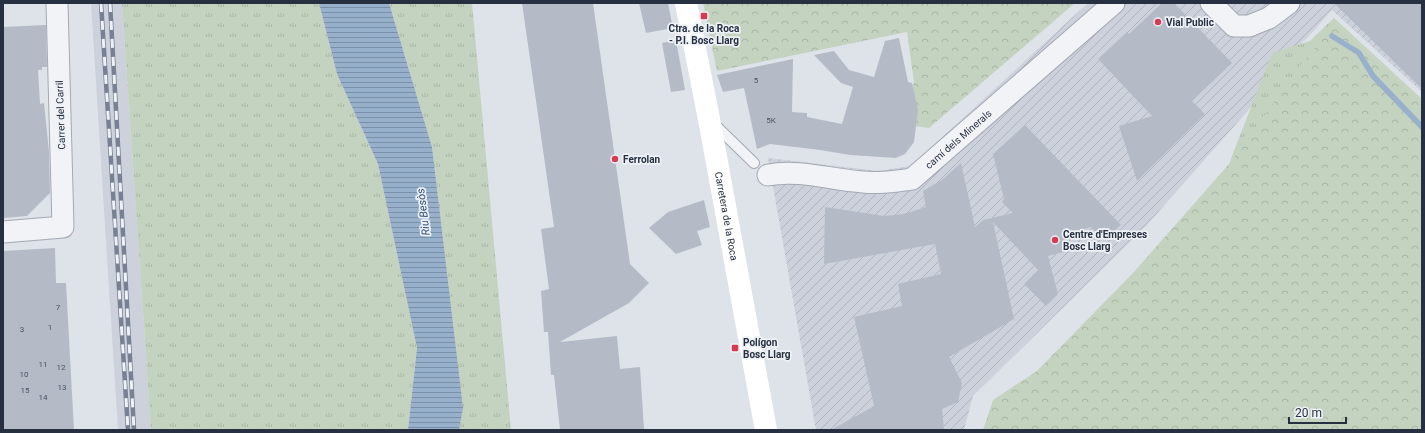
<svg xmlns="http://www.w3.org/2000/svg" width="1425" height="433" font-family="Roboto,sans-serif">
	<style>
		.built { fill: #ccd1db }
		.industrial { fill: url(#industrial-furrows) }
		.grass { fill: url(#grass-tufts) }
		.forest { fill: url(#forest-crowns) }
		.water { fill: url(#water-rules) }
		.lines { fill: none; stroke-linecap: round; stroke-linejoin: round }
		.stream { stroke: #97b0cb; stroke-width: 5.5 }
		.building { fill: #b5bbc6 }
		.lane-casing { stroke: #a3a9b3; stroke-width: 12 }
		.street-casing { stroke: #a3a9b3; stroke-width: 23 }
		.lane { stroke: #f1f3f7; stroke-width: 10 }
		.street { stroke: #f1f3f7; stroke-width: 21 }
		.secondary { stroke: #fff; stroke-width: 22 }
		.rail-casing { stroke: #778193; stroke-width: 4.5 }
		.rail { stroke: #eef1f6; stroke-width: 3; stroke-dasharray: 9; stroke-linecap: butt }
		.poi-dot { fill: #d63c51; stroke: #eef1f6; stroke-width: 1.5 }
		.labels { text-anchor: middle; stroke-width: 3.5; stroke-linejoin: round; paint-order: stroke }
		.number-label { font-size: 8px; fill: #4a5362 }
		.poi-label { font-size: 10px; font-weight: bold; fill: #273041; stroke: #eef1f6; text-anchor: start }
		.street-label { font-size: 10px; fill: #273041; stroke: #eef1f6 }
		.water-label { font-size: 11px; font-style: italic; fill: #2e4e77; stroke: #eef1f6 }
	</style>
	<defs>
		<pattern id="industrial-furrows" width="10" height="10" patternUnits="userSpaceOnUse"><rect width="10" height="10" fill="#ccd1db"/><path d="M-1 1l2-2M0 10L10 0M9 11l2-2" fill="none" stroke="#afb4bd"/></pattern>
		<pattern id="grass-tufts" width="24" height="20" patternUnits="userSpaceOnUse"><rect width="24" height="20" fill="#c4d3bf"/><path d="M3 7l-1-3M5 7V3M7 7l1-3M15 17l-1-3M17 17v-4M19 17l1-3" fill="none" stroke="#a8b5a5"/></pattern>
		<pattern id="forest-crowns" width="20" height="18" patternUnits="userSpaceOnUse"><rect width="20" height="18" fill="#c4d3bf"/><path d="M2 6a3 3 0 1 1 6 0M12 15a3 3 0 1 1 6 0" fill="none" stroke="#a8b5a5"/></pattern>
		<pattern id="water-rules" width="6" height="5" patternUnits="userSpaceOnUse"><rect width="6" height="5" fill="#97b0cb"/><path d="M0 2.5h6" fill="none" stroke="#7b90a6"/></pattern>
	</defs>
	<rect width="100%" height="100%" fill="#dee2e9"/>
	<path class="built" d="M91,3H122L151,430H118Z"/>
	<path class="industrial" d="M1088,3H1422V92L1332,10L1307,38L1285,57L1267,89L1146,226L973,396L964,430H816L768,158L878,171L911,166Z"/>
	<path class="grass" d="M122,3H319L337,74L378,164L417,348L408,430H151Z
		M389,3H472L511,430H459L462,408L432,147Z
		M1334,18L1422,99V101L1336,23L1229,164L1272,53L1310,41Z"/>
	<path class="forest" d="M703,3H1075L929,128L899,124L914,82L907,32L717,71Z
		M1336,23L1422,101V430H983L993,400L1037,371L1133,273L1229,164L1303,62Z"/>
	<path class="water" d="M319,3H389L432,147L463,408L459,430H408L417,348L378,164L337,74Z"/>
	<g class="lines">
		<path class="stream" d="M1332,36L1359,53L1373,76L1422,127"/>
	</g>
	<path class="building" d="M522,3H593L630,264L649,283L629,303L560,342L617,336L620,369L640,367L644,429L634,430H560L554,375H551L548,332H544L541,291L549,289L541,229L554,227Z
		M639,3H668L673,28L646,33Z
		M1162,3H1174L1232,63L1192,101L1205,114L1137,181L1119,126L1152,116L1098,59L1127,32L1129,34Z
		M1334,3H1422V89Z
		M46,25L47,67H42V70H38L40,104L44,103L49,152L50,193L27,216L3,218V27Z
		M899,38L908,82L912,83L918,110L914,142L905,154L896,158L850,155L820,150L770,144L757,149L744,88L723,92L717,75L793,59L792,112L807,113V117L842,124L853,87L841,83L814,55L834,51L849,70L874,77L885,41Z
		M676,40L685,90L671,92L662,43Z
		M1025,125L1121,225L1104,240L1091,227L1066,234L1070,250L1048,256L1058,294L1046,306L1024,284L1038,270L993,222L1014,319L949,357L962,383L958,402L942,409L944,430H831L874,406L854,317L902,306L898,284L941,274L935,244L824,264L825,207L884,216L904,214L926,207L923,191L942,180L961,163L975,227L983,220L1013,213L1002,202L1004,199L993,154Z
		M704,200L710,227L697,231L702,245L676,254L649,228L668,212Z
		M55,248L56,283H66L74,430H3V251Z"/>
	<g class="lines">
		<defs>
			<path id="lane" d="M713,123L754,163"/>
			<g id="street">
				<path d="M1211,3L1234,26H1249L1269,18L1289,3"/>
				<path id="s1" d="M768,175C800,169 831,180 863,182C880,184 896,181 912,179L1114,3"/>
				<path d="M3,232L63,227L57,3"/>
			</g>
		</defs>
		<use href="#lane" class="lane-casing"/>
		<use href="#street" class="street-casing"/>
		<use href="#lane" class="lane"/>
		<use href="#street" class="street"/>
		<path class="secondary" id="s2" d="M686,3L709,119L766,430"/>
		<defs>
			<path id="rail" d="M101,3L128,430
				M110,3L134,430"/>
		</defs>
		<use href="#rail" class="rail-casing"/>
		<use href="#rail" class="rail"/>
	</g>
	<g class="poi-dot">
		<rect x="700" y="12" width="8" height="8" rx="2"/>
		<circle cx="1158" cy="22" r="4"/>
		<circle cx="615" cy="159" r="4"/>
		<circle cx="1055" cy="240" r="4"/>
		<rect x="731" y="344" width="8" height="8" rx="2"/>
	</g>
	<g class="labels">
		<g class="number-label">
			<text x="756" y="83">5</text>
			<text x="771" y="123">5K</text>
			<text x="58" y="310">7</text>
			<text x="50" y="330">1</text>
			<text x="22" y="332">3</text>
			<text x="43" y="367">11</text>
			<text x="61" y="370">12</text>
			<text x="24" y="377">10</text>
			<text x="62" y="390">13</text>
			<text x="25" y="393">15</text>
			<text x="43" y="400">14</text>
		</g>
		<g class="poi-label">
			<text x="1166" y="26">Vial Public</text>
			<text x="704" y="32" text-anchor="middle">Ctra. de la Roca<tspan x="704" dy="12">- P.I. Bosc Llarg</tspan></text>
			<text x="623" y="163">Ferrolan</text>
			<text x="1063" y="238">Centre d'Empreses<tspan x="1063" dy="12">Bosc Llarg</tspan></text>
			<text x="743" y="346">Polígon<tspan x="743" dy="12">Bosc Llarg</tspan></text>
		</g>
		<g class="street-label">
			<text transform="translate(60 115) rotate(-92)" y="4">Carrer del Carril</text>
			<text dy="4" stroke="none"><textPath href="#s1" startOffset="206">camí dels Minerals</textPath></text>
			<text dy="4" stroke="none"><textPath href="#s2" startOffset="217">Carretera de la Roca</textPath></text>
		</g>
		<g class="water-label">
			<text transform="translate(423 212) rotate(-97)" y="4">Riu Besòs</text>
		</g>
	</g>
	<rect width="1425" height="433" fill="none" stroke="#273041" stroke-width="8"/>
	<path d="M1289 417v6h57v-6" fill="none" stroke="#273041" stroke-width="2"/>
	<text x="1295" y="417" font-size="12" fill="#273041" stroke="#eef1f6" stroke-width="3" paint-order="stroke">20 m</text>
</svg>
